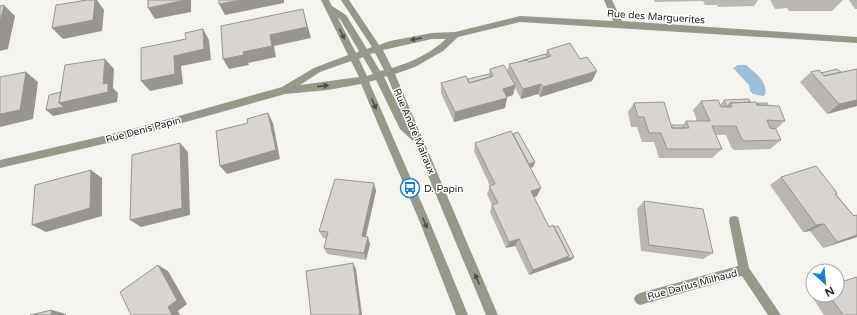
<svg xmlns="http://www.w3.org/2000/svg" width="857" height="315" font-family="'Varela Round',sans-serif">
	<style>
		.water { fill: #98c0d8 }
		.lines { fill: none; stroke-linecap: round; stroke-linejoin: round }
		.minor { fill: #939a8a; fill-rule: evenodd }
		.wall { fill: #bab6b3 }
		.shaded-wall { fill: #979492 }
		.building { fill: #d8d4d0; stroke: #979492 }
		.oneway { fill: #4d5049 }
		.labels { text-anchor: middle; stroke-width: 3; stroke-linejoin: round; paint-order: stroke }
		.street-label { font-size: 10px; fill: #282826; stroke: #fff }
		.poi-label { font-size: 10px; fill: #282826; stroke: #fff; text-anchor: start }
	</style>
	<rect width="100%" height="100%" fill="#f5f3ee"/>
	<path class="water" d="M738,65H746C755,73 768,81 765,95L763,96L753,94L750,91L749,85L733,68Z"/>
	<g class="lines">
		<path class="minor" d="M321,0H329L332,6L346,15L367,49L372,47L341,0H349L379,45L390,41L432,33L455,32L520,16L613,21L604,0H612L622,21L857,37V43L520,22L458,37L443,51L415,67L395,74L498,315H486L414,142L400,129L376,80L369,82L429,220L468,315H456L419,220L361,84L328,90L285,94L129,138L0,168V160L129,130L282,87L314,68L348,55ZM338,18L340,19L359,51L356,53ZM432,39H446C431,53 412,62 392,68L383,50ZM375,53L384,70L380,71L370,54ZM363,57L373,74L367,76L359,59ZM351,61L359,77L300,85L320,72ZM387,76L406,122L384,77Z
			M734,216L738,217L739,221L749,268L781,315H768L742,276L640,305L636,303L634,299L636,295L640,293L738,266L729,221L730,217Z"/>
	</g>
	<path class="wall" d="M654,0H758L754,6L718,7L717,5H705L703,1L655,2Z
		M770,0H843L832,11H789L787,8L775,9Z
		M849,0H857V9H855Z
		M547,50L592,81L540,97L538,94L521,99L515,88L513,95L507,97L505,108L454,122L441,93V83L468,79L489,74L490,69L507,72L509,64L546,54Z
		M857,69V106L827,114L800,82L811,72H841Z
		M724,100L750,102L768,105L785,121L776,129L781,140L770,149L734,150L731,147L726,135H716L722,149L712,158H659L654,142H642L637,127H631L628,112L634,103L672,125H683L686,121H697L693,110L701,101L720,105Z
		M475,143L533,167L530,168L537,196L534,197L549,227L574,257L571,260L529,275L515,246L506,248L490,212L492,205L487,194L490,186L474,151Z
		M781,177L838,194L837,195L854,216L857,215V237L823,248L810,231L803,232L770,185Z
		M376,191L366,237L370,244L366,260L327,254L324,248L326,238H323L319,231Z
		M644,201L713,253L703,259L641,251L637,209Z
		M813,291V295H837L857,315H824L809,292Z"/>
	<path class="shaded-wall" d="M95,0H97L104,10L102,31L63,39L52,28Z
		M185,0H191V12L155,19L148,8Z
		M241,0H284V3L225,15L219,4Z
		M4,5L15,16L8,49L0,51V22Z
		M303,9L311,38L274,46L276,57L248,63L249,65L229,69L223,59L243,52Z
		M203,29L209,40L211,60L181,66L183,84L150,91L141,81L174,56Z
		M105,59L114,69L113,88L118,93L117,102L53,116L46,110L59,103L103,84Z
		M597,71L592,81L540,97L543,87Z
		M26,72L38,82L33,119L0,127V114Z
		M541,84L538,94L521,99L523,89Z
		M515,85L513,95L500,99L503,89Z
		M507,98L505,108L454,122L455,112Z
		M857,100V106L827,114L839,104Z
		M268,113L273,123L280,159L227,174L220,166Z
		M180,143L188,152L190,215L141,227L130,220Z
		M535,162L533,167L524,170L526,166Z
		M91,170L102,178V216L46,232L32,225Z
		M374,183L376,191L364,243L362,236Z
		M541,188L537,196L528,199L531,191Z
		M824,224L810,231L803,232L816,225Z
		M857,235V237L823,248L837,242Z
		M368,237L370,244L366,260L364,253Z
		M519,239L515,246L506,248L509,242Z
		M569,256L574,257L571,260L529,275L533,270Z
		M353,263L356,269L362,315H360Z
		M158,265L168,271L187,304L178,311L180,315H172L168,307Z
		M52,310L66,314V315H51Z"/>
	<path class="building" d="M87,0H95L93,20L52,28L56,5Z
		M148,0H185L148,8Z
		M219,0H241L219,4Z
		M4,5L0,22V6Z
		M303,9L307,27L270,35L272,46L243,52L244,55L223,59L221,26Z
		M203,29L204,49L174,56L175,74L141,81V48L186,39L185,33Z
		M570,43L580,59L587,57L597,71L543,87L541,84L523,89L509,64L527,60L529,62L551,56L547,50Z
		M546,54L548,57L529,62L527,60H524Z
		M105,59L103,84L108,83V92L59,103L65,65Z
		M504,65L515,85L503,89L507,98L455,112L441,83L466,76L469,83L493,76L490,69Z
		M837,69L841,72L824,76L821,73Z
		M857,69V100L839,104L811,72L819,70L824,76Z
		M26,72L20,110L0,114V77Z
		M489,74L491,77L469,83L468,79Z
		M61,92L59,103L64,107L46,110L49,95Z
		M749,99L750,102L730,103L727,107L724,100Z
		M718,100L721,107H732L730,103L756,102L757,105L779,106L785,121L767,120L770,128L776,129L781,140L744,141L741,138L736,126H712L722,149H667L661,133H649L644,117H638L634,103L664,102L672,128H689L686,121H710L701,101Z
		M757,103H767L768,105H757Z
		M268,113L276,150L220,166L216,131L248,123L247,119Z
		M672,125H683L684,128H672Z
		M511,131L541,188L531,191L549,227L553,225L569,256L533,270L519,239L509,242L492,205L498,203L489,186L495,184L475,143Z
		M518,132L535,162L529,164L513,134Z
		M180,143L182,208L130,220L132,155Z
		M816,166L837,193L835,194L854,216L857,215V235L837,242L824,224L816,225L781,177Z
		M91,170L90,208L32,225L35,185Z
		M335,179L374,183L362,236L368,237L364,253L324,248L328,232L319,231Z
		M644,201L703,209L713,253L649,245Z
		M558,226L574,257L567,259L569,256L554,227Z
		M353,263L360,315H311L306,271Z
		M158,265L177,300L168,307L172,315H131L120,292Z
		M857,277V315H843L829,295H837V283Z
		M52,310L51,315H30Z"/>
	<defs><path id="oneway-solid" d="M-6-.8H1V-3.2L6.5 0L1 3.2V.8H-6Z"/></defs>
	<g class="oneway">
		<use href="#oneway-solid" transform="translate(342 34) rotate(64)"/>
		<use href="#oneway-solid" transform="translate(416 39) rotate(169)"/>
		<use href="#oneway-solid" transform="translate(323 86) rotate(-6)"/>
		<use href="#oneway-solid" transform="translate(374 104) rotate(67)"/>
		<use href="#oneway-solid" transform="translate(425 223) rotate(68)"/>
		<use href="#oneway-solid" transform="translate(477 279) rotate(-113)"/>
	</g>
	<defs>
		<symbol id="bus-ring" viewBox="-11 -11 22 22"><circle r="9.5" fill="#fff" stroke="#1b81cc" stroke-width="1.5"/><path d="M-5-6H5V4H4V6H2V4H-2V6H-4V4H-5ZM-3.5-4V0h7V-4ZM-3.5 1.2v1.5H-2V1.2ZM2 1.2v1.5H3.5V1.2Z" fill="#1b81cc"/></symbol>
	</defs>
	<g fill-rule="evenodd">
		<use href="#bus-ring" x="399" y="177" width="22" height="22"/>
	</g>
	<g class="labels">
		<g class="street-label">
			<text transform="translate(656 16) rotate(4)" y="4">Rue des Marguerites</text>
			<text transform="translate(143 129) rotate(-15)" y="4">Rue Denis Papin</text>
			<text transform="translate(415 131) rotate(67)" y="4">Rue André Malraux</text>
			<text transform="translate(692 284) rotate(-15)" y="4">Rue Darius Milhaud</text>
		</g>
		<g class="poi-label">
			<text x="424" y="192">D. Papin</text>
		</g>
	</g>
	<g transform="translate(825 283) rotate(153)"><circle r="19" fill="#ffffff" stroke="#a9a9a8"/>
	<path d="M0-3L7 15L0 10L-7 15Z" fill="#1b81cc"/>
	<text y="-6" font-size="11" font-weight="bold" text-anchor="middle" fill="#282826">N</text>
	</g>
</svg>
